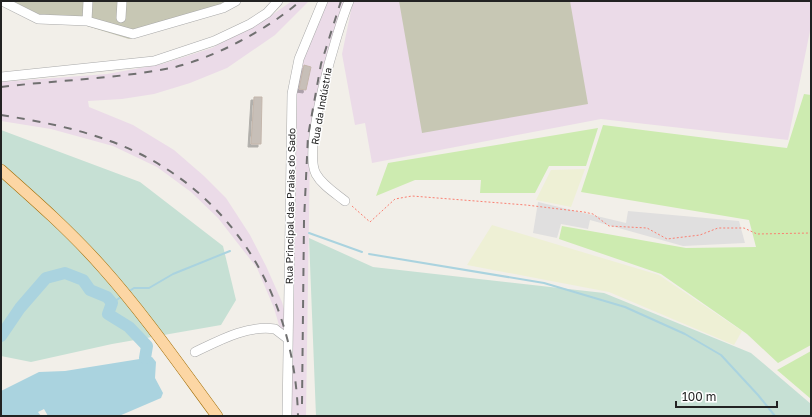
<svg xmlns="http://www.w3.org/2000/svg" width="812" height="417" font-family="'Golos Text',sans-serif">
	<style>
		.residential { fill: #e0dfdf }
		.industrial { fill: #ebdbe8 }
		.construction { fill: #c7c7b4 }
		.farmland { fill: #eef0d5 }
		.grass { fill: #cdebb0 }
		.wetland { fill: #c6e0d4 }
		.water { fill: #aad3df }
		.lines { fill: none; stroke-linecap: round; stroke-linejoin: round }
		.stream { stroke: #aad3df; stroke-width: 2 }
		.river { stroke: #aad3df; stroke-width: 12 }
		.building { fill: #c7bfb8; stroke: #c4b6ab; filter: url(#shadow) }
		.minor-casing { stroke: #a9a9a9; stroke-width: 10 }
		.major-casing { stroke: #a06b00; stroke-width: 12 }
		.path { stroke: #fa8072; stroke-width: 1; stroke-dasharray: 2 2; stroke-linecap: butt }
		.minor { stroke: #fff; stroke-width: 9 }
		.major { stroke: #fcd6a4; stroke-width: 11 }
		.rail { stroke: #707070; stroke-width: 2; stroke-dasharray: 8 8; stroke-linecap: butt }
		.labels { text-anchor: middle; stroke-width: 3; stroke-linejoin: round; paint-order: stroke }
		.street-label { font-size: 10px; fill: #222; stroke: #fff }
	</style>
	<defs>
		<filter id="shadow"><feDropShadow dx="-3" dy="3" stdDeviation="0" flood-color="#0004"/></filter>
	</defs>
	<rect width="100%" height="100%" fill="#f2efe9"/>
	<path class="residential" d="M538,202L626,223L628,211L739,221L745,243L683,246L590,220L588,229L561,224L557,238L533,233Z"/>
	<path class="industrial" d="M292,1H309L275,35L227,68L190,83L154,94L122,99L88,101L89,107L133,125L174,150L204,176L226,198L250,235L266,266L282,302L293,342L297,88L303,61L328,1H345L310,149L306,416H291L292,370L274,308L257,268L218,218L191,192L157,167L113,146L51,129L1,121V82L107,74L162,64L212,48L269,17Z
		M353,1H811V26L788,140L601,119L372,163L365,123L355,125L342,54Z"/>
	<path class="construction" d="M1,1H240L220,13L129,39L77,23L33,21Z
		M399,1H570L588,104L422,133Z"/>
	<path class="farmland" d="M585,169L571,207L536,200L551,170Z
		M492,225L659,275L742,331L734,345L609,292L467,265Z"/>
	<path class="grass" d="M804,94L811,95V345L778,363L747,334L661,274L559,239L562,226L686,248L756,247L749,220L581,192L603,125L787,148Z
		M598,128L586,166H549L535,193H480L481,180H415L376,196L388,163Z
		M811,351V399L777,370Z"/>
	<path class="wetland" d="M1,130L140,182L223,246L236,300L221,325L112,344L31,362L1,356Z
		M309,238L373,267L604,293L751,353L811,404V416H316Z"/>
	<path class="water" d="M152,357L156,362L155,378L163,393L161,398L119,416H48L44,409L38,412L41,416H1V391L39,372L65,371Z"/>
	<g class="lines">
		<path class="stream" d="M309,233L362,252
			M369,254L544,283L625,307L685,334L721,355L758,395L775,416
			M128,292L134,288H149L173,274L230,251
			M112,303L121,297"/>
		<path class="river" d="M1,336L20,308L46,278L65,273L83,280L90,290L107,297L112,303L108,314L129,327L147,346L145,358"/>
	</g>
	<path class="building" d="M304,65L311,67L306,90L299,89Z
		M254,97H262L261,144H251Z"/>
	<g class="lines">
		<defs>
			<path id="minor" d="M2,1L38,19L87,21L88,1
				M121,18L122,1
				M87,21L133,34L223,8L236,1
				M1,77L154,61L214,41L250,24L267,13L278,1
				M345,201C335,193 322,185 316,174C302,148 337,30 349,1
				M195,352C220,340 247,325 275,329L288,339
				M287,416L292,94L299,59L323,1"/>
			<path id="major" d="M1,170C36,201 71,232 102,267C144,314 180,366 217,416"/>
		</defs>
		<use href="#minor" class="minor-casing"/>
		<use href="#major" class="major-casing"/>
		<path class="path" d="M352,206L370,222L395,199L412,196L526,205L584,212L593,214L609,226L647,228L667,239L700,235L718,228H744L757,234L811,233"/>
		<use href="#minor" class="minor"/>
		<use href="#major" class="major"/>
		<path class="rail" d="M1,87C58,80 115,79 171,68C212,59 269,29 300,1
			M1,115C38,121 75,128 110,141C228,184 295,293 298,416
			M302,404L304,221L308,136L321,64L341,1"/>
	</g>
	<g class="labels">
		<g class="street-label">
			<text transform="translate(321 106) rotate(-80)" y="4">Rua da Indústria</text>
			<text transform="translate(290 206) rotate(-89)" y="4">Rua Principal das Praias do Sado</text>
		</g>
	</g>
	<rect width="812" height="417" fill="none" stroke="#222222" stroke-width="4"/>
	<path d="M676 401v6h101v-6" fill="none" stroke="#222222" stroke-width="2"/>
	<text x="682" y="401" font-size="12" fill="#222222" stroke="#ffffff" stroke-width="3" paint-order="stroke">100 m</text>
</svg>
